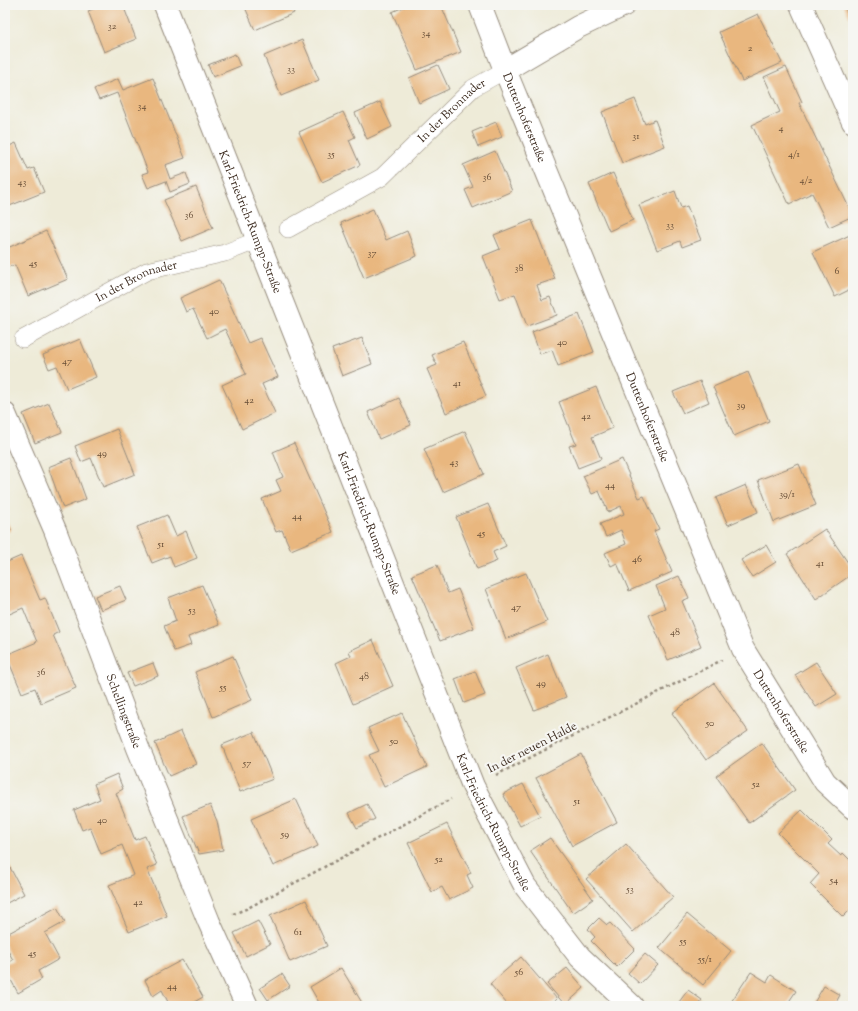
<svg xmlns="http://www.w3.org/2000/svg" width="858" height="1011" font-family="'Sorts Mill Goudy',serif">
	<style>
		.building { fill: #e9b77f }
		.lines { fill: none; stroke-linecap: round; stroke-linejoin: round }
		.lane-casing { stroke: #948a7b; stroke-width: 18 }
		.street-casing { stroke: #948a7b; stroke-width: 24 }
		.path { stroke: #948a7b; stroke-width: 2.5; stroke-dasharray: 3 3; stroke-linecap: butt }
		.lane { stroke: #fff; stroke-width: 17 }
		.street { stroke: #fff; stroke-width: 22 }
		.labels { text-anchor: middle; stroke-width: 4; stroke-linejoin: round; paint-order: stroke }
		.number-label { font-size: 10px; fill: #664d36 }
		.street-label { font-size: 12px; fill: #3b2a1e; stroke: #f6f6f2 }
	</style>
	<rect width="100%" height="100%" fill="#f6f6f2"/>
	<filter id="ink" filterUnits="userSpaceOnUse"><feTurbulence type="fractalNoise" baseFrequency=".025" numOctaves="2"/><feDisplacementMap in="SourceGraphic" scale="8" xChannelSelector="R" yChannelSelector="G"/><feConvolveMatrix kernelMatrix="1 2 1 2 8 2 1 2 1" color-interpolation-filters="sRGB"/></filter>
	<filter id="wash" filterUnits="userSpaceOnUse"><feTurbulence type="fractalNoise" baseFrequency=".012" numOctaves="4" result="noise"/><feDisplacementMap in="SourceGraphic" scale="16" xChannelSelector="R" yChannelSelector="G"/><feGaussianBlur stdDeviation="0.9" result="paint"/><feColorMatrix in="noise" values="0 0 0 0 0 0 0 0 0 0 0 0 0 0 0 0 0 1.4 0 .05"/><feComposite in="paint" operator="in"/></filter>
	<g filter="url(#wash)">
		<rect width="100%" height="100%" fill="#eeebd8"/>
		<g id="blocks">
			<path class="building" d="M103,5H123L136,39L104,52L88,11Z
				M244,5H291L294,13L255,30Z
				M408,5H441L461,52L417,70L392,12Z
				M844,5H853V27Z
				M758,14L782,63L742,81L719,32Z
				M302,40L319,80L281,96L264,56Z
				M235,54L240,66L213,77L208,65Z
				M438,65L449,89L419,103L409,78Z
				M786,67L802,102L799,103L853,216L829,227L812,193L789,204L752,125L780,112L764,77Z
				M153,78L185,158L165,165L170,179L186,173L190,184L170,192L166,181L148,188L142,174L148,172L117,93L99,100L94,89L118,79L123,90Z
				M635,99L645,124L655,120L665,146L622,163L602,112Z
				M380,102L392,127L367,139L355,113Z
				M343,112L355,137L349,140L360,165L322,182L299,132Z
				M496,122L502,137L478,147L472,132Z
				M16,143L28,170L34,168L44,192L7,207L5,203V148Z
				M495,151L512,191L473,208L465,190L473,187L463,165Z
				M613,173L633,220L609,231L589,184Z
				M196,187L213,228L182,241L164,200Z
				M675,191L681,208L687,206L701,240L682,247L680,241L657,250L639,205Z
				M373,209L386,240L407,231L417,256L364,278L341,223Z
				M532,220L555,279L537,285L542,300L550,297L557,315L527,326L515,294L500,299L483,256L500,249L494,235Z
				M46,231L68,279L28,296L15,265L8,267L5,260V249Z
				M852,234L853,237V288L835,297L813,252Z
				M219,280L248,343L260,338L278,377L262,384L275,413L242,429L222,385L246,374L225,329L207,338L193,309L186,312L180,298Z
				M579,314L594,352L558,366L552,350L540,354L532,332Z
				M362,338L372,364L342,376L332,349Z
				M80,339L96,377L67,389L57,366L49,369L43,355Z
				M463,342L486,396L446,413L427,369L437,365L432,355Z
				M748,372L769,421L734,436L713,387Z
				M700,381L709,402L683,413L673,392Z
				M596,387L613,428L592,437L601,459L578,468L569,446L576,444L559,402Z
				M399,398L411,425L379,439L368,412Z
				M49,403L62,432L35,443L23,414Z
				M117,429L135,474L103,487L91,458L81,462L75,446Z
				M465,431L484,474L443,492L424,449Z
				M294,443L333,532L291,550L282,530L276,532L262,499L281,491L276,480L283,477L273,452Z
				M71,458L86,499L63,508L48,467Z
				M622,459L639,498L644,496L659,529L654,531L672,572L629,591L617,563L611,566L605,553L626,544L621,530L606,537L600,524L624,514L621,506L608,512L599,491L592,494L583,476Z
				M799,464L816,505L774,522L758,480Z
				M746,485L758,512L728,525L716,498Z
				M488,504L506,546L493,552L497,561L477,569L456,517Z
				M167,515L176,536L186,531L197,558L174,567L170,556L152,563L137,527Z
				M5,517L11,530L5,533Z
				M825,529L853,570V585L848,577L816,599L787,554Z
				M766,545L776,562L752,577L741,560Z
				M21,556L40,600L45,598L59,632L53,635L76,688L41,703L35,688L22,693L6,655L37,642L23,608L5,616V563Z
				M437,565L448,593L458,589L474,628L440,641L412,575Z
				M526,573L547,622L506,639L486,589Z
				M679,576L689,598L682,601L701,646L668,660L649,615L665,608L656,586Z
				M202,585L219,625L188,637L191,645L174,651L164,626L176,621L168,598Z
				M120,586L126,600L101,610L95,596Z
				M373,640L393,686L353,704L336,663L351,656L349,651Z
				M548,654L566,697L534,710L516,668Z
				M233,656L252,700L213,717L195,672Z
				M816,662L837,694L816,707L795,675Z
				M153,663L158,676L133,686L127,673Z
				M475,671L485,695L464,703L455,679Z
				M714,683L748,731L706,760L672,713Z
				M402,713L427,767L384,787L369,755L379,751L368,728Z
				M181,731L196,764L169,776L155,743Z
				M254,732L273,779L240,792L222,745Z
				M762,743L795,790L749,823L716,776Z
				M581,754L617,822L572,846L536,778Z
				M117,774L123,789L116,793L135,840L145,836L151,851L157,865L147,869L167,916L129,932L109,885L134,875L122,845L101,854L90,827L82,830L74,810L100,799L94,784Z
				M523,784L540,816L520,826L503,794Z
				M296,799L318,846L273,866L251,819Z
				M367,804L375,819L357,828L349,813Z
				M210,805L217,821L223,850L199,854L183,816Z
				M802,810L832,840L828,844L841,856L843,853L853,863V907L843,917L810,884L819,874L778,833Z
				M447,824L471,873L467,875L473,888L449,900L442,887L432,892L408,843Z
				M550,838L593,899L573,913L530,851Z
				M626,844L673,897L633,932L586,879Z
				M5,858L24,894L5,904Z
				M306,900L327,946L290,962L270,916Z
				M57,907L65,922L45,933L59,959L38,971L42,979L18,993L5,969V964L13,960L5,945V935Z
				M687,914L731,951L703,985L659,948Z
				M599,918L607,925L610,923L635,949L617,967L591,941L595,937L588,929Z
				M258,921L270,944L246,956L234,933Z
				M645,954L658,965L640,984L628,973Z
				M521,957L557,999L549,1006H505L507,1004L490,984Z
				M182,960L203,997L187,1006H170L162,990L153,996L145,980Z
				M341,968L364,1006H321L310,987Z
				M567,968L584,988L565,1005L547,984Z
				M751,972L767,982L771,975L796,991L786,1006H754L751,1004L749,1006H737L731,1002Z
				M282,974L290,986L268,1000L260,988Z
				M824,986L840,995L834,1006H812Z
				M688,990L702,1000L697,1006H676Z"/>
		</g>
	</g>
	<g filter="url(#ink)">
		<use href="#blocks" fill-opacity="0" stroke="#948a7b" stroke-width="1"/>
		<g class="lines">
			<defs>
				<g id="lane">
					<path id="s1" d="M288,229L382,177L473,88L505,70"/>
					<path id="s2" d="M23,339L147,271L225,253L258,240"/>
				</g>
				<g id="street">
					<path id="s3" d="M165,5L473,786L525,886L580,957L632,1006"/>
					<path id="s4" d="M480,5L505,70L743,649L825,782L853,808"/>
					<path d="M801,5L853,122"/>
					<path d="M505,70L578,27L624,5"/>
					<path id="s5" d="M5,414L55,530L138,748L209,922L247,1006"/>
				</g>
			</defs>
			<use href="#lane" class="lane-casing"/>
			<use href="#street" class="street-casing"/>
			<path class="path" d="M496,775L722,660
				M233,914L246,909L451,799"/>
			<use href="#lane" class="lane"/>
			<use href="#street" class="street"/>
		</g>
	</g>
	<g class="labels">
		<g class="number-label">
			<text x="112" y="29">32</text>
			<text x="426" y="36">34</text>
			<text x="750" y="51">2</text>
			<text x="291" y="72">33</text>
			<text x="142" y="109">34</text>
			<text x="781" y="131">4</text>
			<text x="636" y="139">31</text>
			<text x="331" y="157">35</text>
			<text x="794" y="157">4/1</text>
			<text x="487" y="180">36</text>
			<text x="806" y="183">4/2</text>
			<text x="22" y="185">43</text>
			<text x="189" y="218">36</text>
			<text x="670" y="228">33</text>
			<text x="372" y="256">37</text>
			<text x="33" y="266">45</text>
			<text x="519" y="271">38</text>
			<text x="837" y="274">6</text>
			<text x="214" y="314">40</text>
			<text x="562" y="345">40</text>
			<text x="67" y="364">47</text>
			<text x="457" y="386">41</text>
			<text x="249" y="403">42</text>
			<text x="741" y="408">39</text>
			<text x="586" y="419">42</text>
			<text x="102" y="456">49</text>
			<text x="454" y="465">43</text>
			<text x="610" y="488">44</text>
			<text x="787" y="497">39/1</text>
			<text x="297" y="519">44</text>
			<text x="481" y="536">45</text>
			<text x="161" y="547">51</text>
			<text x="637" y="562">46</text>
			<text x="820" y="566">41</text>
			<text x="516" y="610">47</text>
			<text x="192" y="613">53</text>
			<text x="675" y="635">48</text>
			<text x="41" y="675">36</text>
			<text x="364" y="679">48</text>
			<text x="541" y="686">49</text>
			<text x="223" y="690">55</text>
			<text x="710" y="726">50</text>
			<text x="394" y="744">50</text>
			<text x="247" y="766">57</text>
			<text x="756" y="787">52</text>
			<text x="577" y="804">51</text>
			<text x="102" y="823">40</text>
			<text x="285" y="837">59</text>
			<text x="439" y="862">52</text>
			<text x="834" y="883">54</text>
			<text x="630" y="892">53</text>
			<text x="138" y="905">42</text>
			<text x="298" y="935">61</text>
			<text x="683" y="944">55</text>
			<text x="32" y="956">45</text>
			<text x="705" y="962">55/1</text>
			<text x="519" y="975">56</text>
			<text x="172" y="989">44</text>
		</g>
		<g class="street-label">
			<text dy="4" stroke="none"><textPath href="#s1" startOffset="204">In der Bronnader</textPath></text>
			<text dy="4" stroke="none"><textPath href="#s4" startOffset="121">Duttenhoferstraße</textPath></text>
			<text dy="4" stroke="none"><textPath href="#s3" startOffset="233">Karl-Friedrich-Rumpp-Straße</textPath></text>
			<text dy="4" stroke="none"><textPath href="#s2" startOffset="128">In der Bronnader</textPath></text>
			<text dy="4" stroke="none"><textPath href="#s4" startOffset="445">Duttenhoferstraße</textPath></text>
			<text dy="4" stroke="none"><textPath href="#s3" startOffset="557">Karl-Friedrich-Rumpp-Straße</textPath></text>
			<text dy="4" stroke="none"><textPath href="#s5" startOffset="320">Schellingstraße</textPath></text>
			<text dy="4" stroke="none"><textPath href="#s4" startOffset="769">Duttenhoferstraße</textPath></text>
			<text transform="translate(532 747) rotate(-27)" y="4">In der neuen Halde</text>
			<text dy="4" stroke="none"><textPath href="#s3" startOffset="881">Karl-Friedrich-Rumpp-Straße</textPath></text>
		</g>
	</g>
	<rect width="858" height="1011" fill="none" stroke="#f6f6f2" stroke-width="20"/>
</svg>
